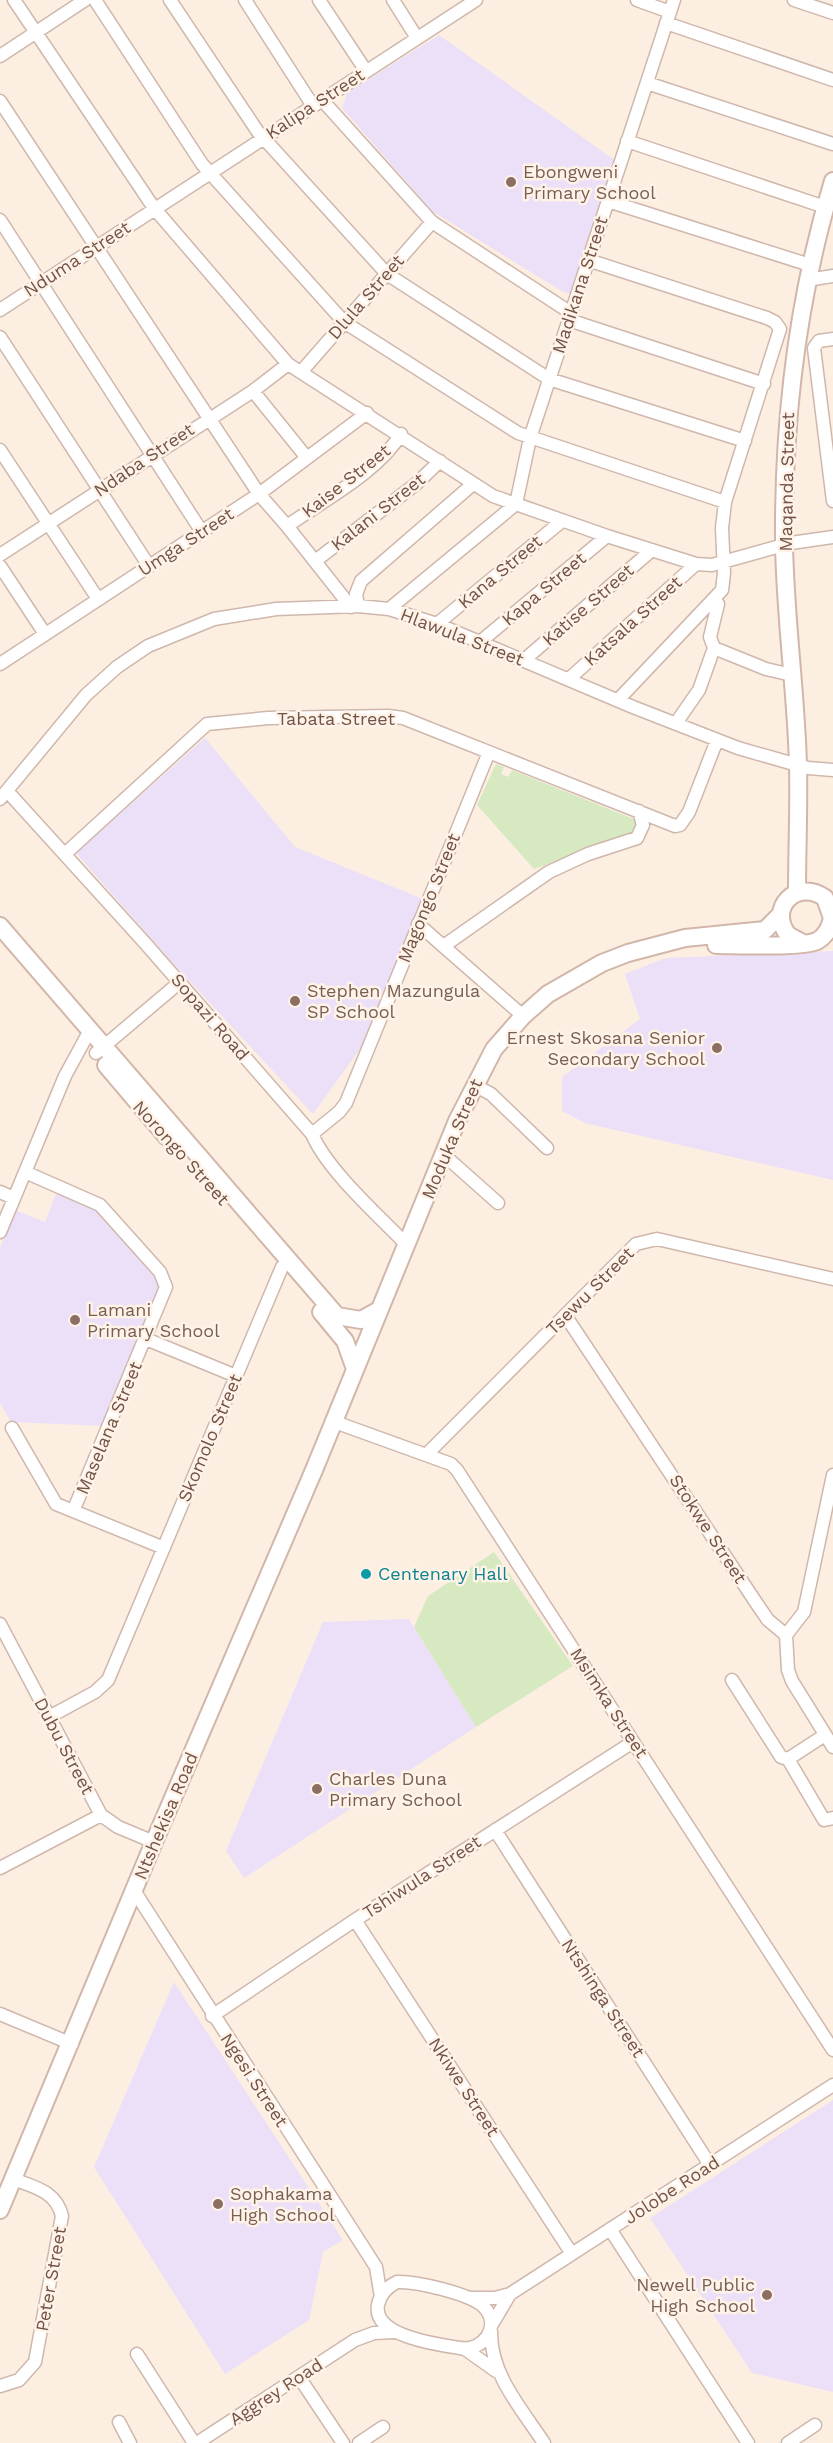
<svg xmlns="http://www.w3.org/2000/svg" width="833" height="2443" font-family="'Work Sans',sans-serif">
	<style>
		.education { fill: #ecdff8 }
		.green { fill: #d6e9c0 }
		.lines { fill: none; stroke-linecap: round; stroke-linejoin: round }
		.street-casing { stroke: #cfb7ac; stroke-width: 15 }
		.secondary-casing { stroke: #d2b6a9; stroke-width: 20 }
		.street { stroke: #fff; stroke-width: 12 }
		.secondary { stroke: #fff; stroke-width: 16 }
		.education-dot { fill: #8d6e63; stroke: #fff3e8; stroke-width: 2 }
		.culture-dot { fill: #0f9aa8; stroke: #fff3e8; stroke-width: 2 }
		.labels { text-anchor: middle; stroke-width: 5; stroke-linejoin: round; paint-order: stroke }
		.street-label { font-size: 18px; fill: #735348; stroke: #fff3e8 }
		.education-label { font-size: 18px; fill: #785e54; stroke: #fff3e8; text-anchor: start }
		.culture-label { font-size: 18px; fill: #0d838f; stroke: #fff3e8; text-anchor: start }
	</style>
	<rect width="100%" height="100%" fill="#fcefe2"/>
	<path class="education" d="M439,35L620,164L577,297L560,290L432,211L342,108L347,93Z
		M205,738L295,847L423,899L365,1042L313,1114L171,961L76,853Z
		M833,951V1180L585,1123L562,1111V1077L640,1019L625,974L666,958Z
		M57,1192L99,1211L156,1276L160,1287L105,1426L11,1422L0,1403V1248L15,1210L45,1222Z
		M409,1619L476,1727L244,1878L226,1851L323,1622Z
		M174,1982L343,2240L323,2252L309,2320L225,2374L94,2167Z
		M833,2100V2392L752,2373L650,2218Z"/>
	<path class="green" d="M496,764L504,767L501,774L508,777L512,770L636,820L632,835L534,869L477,805Z
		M494,1552L573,1666L476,1727L414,1627L428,1596Z"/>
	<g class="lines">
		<defs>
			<path id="street" d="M14,0L154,208L288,364L493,496L607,536L696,564L712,565L791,543L833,537
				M95,0L202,164L344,322L518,433L725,502
				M170,0L258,132L387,274L549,379L745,441
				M245,0L313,106
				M319,0L366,71
				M393,0L417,38
				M637,0L670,12
				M794,0L833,13
				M666,23L833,80
				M0,56L85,0
				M647,83L833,144
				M0,101L259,494L287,526L351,607
				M323,101L432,222L571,313
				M627,141L825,207
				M608,201L810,265
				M0,220L202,532
				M588,260L767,318L775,322L780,329L725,502L722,528L724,573L722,590L618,700
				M807,280L833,276
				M0,310L476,0
				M569,320L764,384
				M0,337L149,566
				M833,339L819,341L814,348L833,501
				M301,372L432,222
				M253,391L307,458
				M0,450L98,599
				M287,526C324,500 378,472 401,434
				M0,555L253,391L288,364
				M315,561L416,484L440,461
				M0,566L45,634
				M715,600L718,604L710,637L714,648L766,669L792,675
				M358,606L356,594L361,581L473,484
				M389,609L516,504L530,438L674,0
				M437,624L562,521
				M480,642L607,536
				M524,660L652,550
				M0,664L259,494L367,413
				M570,678L696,564
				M676,723L699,690L714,648
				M8,792L145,943L312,1134C327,1170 379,1216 407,1245
				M0,799L86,695L117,667L148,646L214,619L276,609L358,606L389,609L437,624L633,707L738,748L808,768L833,770
				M66,853L207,724L268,718L388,716L403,718L675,826L680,825L689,812L717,740
				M418,924L523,1016
				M445,945L549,872L588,854L637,838L643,825L639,811
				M96,1053L180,982
				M474,1085L491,1094L547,1148
				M312,1134L339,1112L346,1103L489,752
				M444,1155L498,1203
				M25,1172L100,1205L160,1272L166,1287L74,1509
				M0,1192L14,1198
				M0,1232L65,1076L89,1032
				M565,1315L757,1604L768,1620L786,1635L788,1670L792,1681L833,1747
				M146,1339L236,1376
				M332,1421L451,1464L457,1470L833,2050
				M12,1428L56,1504L164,1548
				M426,1455L636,1244L657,1239L833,1279
				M0,1624L101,1815L118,1827L154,1842
				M786,1635L804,1612L833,1475
				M732,1680L781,1757L788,1759
				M49,1717L95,1692L108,1680L282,1267
				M825,1735L788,1759L824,1820L833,1818
				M495,1830L710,2165
				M0,1868L101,1815
				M135,1892L376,2267L381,2297
				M355,1920L572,2254
				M0,2014L72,2044
				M212,2016L355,1920L633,1742
				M610,2229L748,2443
				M397,2282C416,2281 471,2294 484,2307C502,2326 483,2352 460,2348C439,2345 372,2336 378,2305C380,2294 387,2287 397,2282Z
				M471,2298H495L510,2294L833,2085
				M491,2326L510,2294
				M491,2331C490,2374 521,2408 544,2443
				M465,2349L496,2371
				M137,2354L194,2443
				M299,2377L343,2443
				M0,2386L19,2380L35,2362L62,2216C56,2191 34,2187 13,2179
				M119,2422L130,2443
				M197,2443L355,2340L374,2333L395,2332
				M359,2443L383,2427
				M788,2443L815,2425"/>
			<path id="secondary" d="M797,892C797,850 799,807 798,765C796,691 785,617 784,543C783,420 797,299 833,181
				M0,926L337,1316L361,1320L379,1310
				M716,945C737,945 800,948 817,941C826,936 830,928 832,918L825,898C797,878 767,908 788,935L801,942
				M106,1065L167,1137
				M321,1312L345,1341L355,1369
				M0,2210L154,1842L314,1470L457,1121L494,1049L523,1016L548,994L602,963L628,953L685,938L765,930L780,915"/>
		</defs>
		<use href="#street" class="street-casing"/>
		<use href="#secondary" class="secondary-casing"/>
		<use href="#street" class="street"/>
		<use href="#secondary" class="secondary"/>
	</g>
	<g class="education-dot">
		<circle cx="511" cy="182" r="6"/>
		<circle cx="295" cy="1001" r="6"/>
		<circle cx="717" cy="1048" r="6"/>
		<circle cx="75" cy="1320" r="6"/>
		<circle cx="317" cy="1789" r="6"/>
		<circle cx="218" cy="2204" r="6"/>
		<circle cx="767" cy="2295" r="6"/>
	</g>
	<circle class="culture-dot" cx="366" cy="1574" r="6"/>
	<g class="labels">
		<g class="street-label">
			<text transform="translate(315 104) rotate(-33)" y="6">Kalipa Street</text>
			<text transform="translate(77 259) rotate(-33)" y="6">Nduma Street</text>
			<text transform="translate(580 285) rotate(-72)" y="6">Madikana Street</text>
			<text transform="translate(366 297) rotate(-49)" y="6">Dlula Street</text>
			<text transform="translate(144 460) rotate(-34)" y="6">Ndaba Street</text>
			<text transform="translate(346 481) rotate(-38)" y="6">Kaise Street</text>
			<text transform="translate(787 482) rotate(-89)" y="6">Maqanda Street</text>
			<text transform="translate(378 512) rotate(-38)" y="6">Kalani Street</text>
			<text transform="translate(186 542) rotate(-33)" y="6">Umga Street</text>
			<text transform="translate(500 572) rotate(-40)" y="6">Kana Street</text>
			<text transform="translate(544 589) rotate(-40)" y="6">Kapa Street</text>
			<text transform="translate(588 605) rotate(-41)" y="6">Katise Street</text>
			<text transform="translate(633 621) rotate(-42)" y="6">Katsala Street</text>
			<text transform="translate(462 637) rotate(21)" y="6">Hlawula Street</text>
			<text x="336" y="725">Tabata Street</text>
			<text transform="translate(429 898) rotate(-68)" y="6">Magongo Street</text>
			<text transform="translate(210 1017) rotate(49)" y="6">Sopazi Road</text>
			<text transform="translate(452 1139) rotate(-67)" y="6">Moduka Street</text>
			<text transform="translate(181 1153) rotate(48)" y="6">Norongo Street</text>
			<text transform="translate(590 1291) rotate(-45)" y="6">Tsewu Street</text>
			<text transform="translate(109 1428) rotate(-67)" y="6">Maselana Street</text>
			<text transform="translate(210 1438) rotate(-67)" y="6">Skomolo Street</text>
			<text transform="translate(708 1529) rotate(57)" y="6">Stokwe Street</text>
			<text transform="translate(609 1703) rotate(57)" y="6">Msimka Street</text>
			<text transform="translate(64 1746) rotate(62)" y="6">Dubu Street</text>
			<text transform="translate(166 1816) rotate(-67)" y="6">Ntshekisa Road</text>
			<text transform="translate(422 1877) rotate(-33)" y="6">Tshiwula Street</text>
			<text transform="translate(603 1998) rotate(57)" y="6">Ntshinga Street</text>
			<text transform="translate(254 2080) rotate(57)" y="6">Ngesi Street</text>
			<text transform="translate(464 2087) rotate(57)" y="6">Nkiwe Street</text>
			<text transform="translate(672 2190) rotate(-33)" y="6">Jolobe Road</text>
			<text transform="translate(51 2279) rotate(-80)" y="6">Peter Street</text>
			<text transform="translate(276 2392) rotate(-33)" y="6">Aggrey Road</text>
		</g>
		<g class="education-label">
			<text x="523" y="178">Ebongweni<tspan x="523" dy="21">Primary School</tspan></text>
			<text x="307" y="997">Stephen Mazungula<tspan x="307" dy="21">SP School</tspan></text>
			<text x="705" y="1044" text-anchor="end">Ernest Skosana Senior<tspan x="705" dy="21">Secondary School</tspan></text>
			<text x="87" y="1316">Lamani<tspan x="87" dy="21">Primary School</tspan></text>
			<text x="329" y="1785">Charles Duna<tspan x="329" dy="21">Primary School</tspan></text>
			<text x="230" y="2200">Sophakama<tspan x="230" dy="21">High School</tspan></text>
			<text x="755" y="2291" text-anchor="end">Newell Public<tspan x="755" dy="21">High School</tspan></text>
		</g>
		<g class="culture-label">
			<text x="378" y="1580">Centenary Hall</text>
		</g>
	</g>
</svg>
